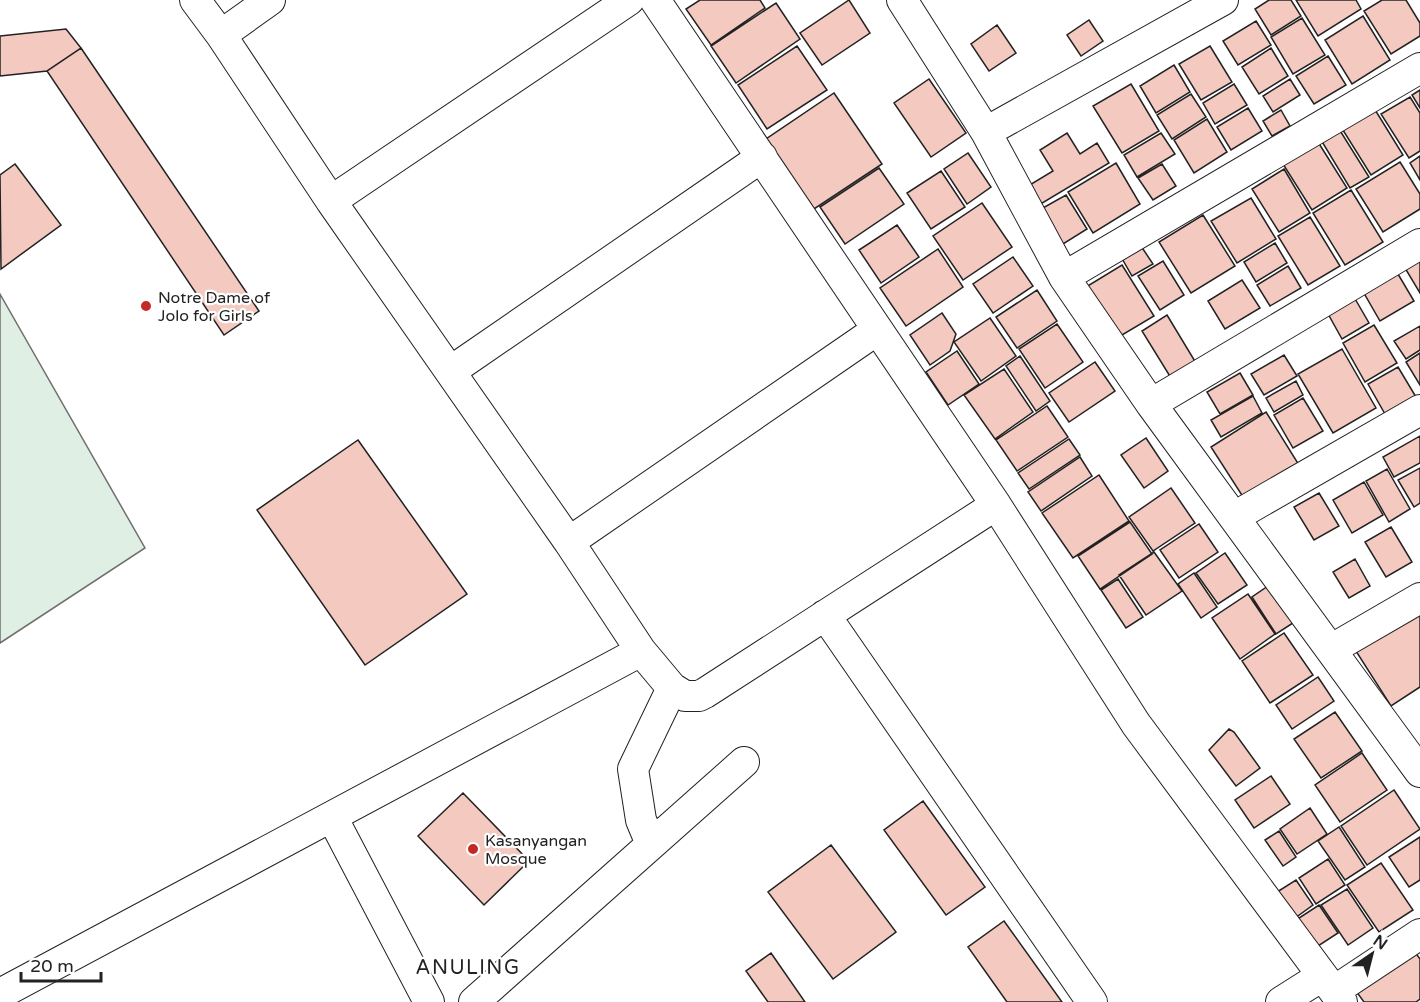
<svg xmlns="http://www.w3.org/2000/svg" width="1420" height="1002" font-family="'Varela Round',sans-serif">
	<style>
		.green { fill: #e0efe3; stroke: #6f6f6f; stroke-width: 1.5 }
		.building { fill: #f3c9c0; stroke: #222; stroke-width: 1.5 }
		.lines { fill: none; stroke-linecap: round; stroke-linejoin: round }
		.minor-casing { stroke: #222; stroke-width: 32 }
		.minor { stroke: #fff; stroke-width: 30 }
		.poi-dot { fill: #c62828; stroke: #fff; stroke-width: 2 }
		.labels { text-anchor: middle; stroke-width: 4.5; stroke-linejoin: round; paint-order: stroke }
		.poi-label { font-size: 16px; fill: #222; stroke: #fff; text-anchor: start }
		.quarter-label { font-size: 20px; letter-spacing: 1.5px; fill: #222; stroke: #fff }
	</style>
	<rect width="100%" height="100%" fill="#fff"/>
	<path class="green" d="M0,294L145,548L0,643Z"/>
	<path class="building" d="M700,0H760L765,8L711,45L686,9Z
		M849,0L870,33L822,65L800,33Z
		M1269,0H1291L1301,16L1271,35L1255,9Z
		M1296,0H1356L1361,9L1318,36Z
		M1382,0H1406L1420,23V36L1391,54L1364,11Z
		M776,3L800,39L736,83L711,46Z
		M1363,16L1390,60L1352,84L1325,40Z
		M1302,18L1325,55L1293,74L1271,37Z
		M1089,20L1103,41L1081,56L1067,35Z
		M1256,21L1271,45L1238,65L1223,41Z
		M997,25L1016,53L989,71L971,44Z
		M66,29L81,48L47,71L0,76V36Z
		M797,46L827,90L767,129L738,85Z
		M1210,46L1232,82L1201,100L1179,64Z
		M81,48L259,311L224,335L47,71Z
		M1271,48L1288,76L1259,94L1242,67Z
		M1328,56L1346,85L1314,104L1296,76Z
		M1174,65L1190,92L1156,113L1140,86Z
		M929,79L966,133L931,157L894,103Z
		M1290,79L1300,95L1273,112L1263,96Z
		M1131,84L1159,131L1122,153L1093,106Z
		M1234,84L1247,105L1215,124L1203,103Z
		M1420,90V108L1412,95Z
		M834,93L882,164L814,209L766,139Z
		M1191,94L1206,117L1172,139L1157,115Z
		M1410,97L1420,113V151L1409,158L1381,114Z
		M1369,100L1403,155L1371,175L1336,119Z
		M1248,108L1262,131L1231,150L1217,127Z
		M1281,110L1290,126L1272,136L1263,121Z
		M1207,119L1227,152L1194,173L1174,140Z
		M1339,129L1369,177L1350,188L1321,140Z
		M1067,133L1080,154L1097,143L1109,163L1039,205L1028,186L1053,171L1040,150Z
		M1161,133L1175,154L1137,177L1124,155Z
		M1318,142L1347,188L1312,210L1283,164Z
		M968,153L991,187L967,204L944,169Z
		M1420,156V180L1410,163Z
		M1400,162L1420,194V209L1383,232L1356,189Z
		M1116,163L1140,204L1093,233L1068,192Z
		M15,164L61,225L1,269L0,175Z
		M1162,164L1176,186L1153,200L1138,178Z
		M879,168L904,204L845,244L820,207Z
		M1284,169L1310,213L1279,232L1252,189Z
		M941,171L965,207L931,229L907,193Z
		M1351,190L1383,242L1345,265L1313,213Z
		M1066,195L1087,229L1063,244L1041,209Z
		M1251,198L1276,239L1237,263L1211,221Z
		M982,203L1012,247L963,280L933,236Z
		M1203,215L1235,266L1191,293L1159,242Z
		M1310,217L1340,266L1308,285L1278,236Z
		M897,225L919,257L881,283L859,250Z
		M1139,243L1153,264L1132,276L1120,255Z
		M1275,243L1287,263L1256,282L1244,262Z
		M938,249L963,287L906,326L880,288Z
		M1013,257L1033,286L993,313L973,284Z
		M1420,259V293L1405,268Z
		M1163,261L1184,295L1160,310L1138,276Z
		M1122,265L1154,316L1117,338L1086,287Z
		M1288,266L1301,288L1270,306L1257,285Z
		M1395,269L1414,301L1380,321L1361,288Z
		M1242,280L1260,308L1225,329L1208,301Z
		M1037,290L1057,321L1017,348L996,317Z
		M1354,297L1369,323L1342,339L1327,312Z
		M942,313L956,334L950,351L930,365L910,335Z
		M1167,315L1196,363L1171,378L1142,331Z
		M990,318L1016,356L981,381L954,342Z
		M1057,324L1083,362L1045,388L1019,349Z
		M1374,325L1397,363L1365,382L1343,343Z
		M1420,326V350L1406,359L1394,341Z
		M1342,349L1376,408L1333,433L1298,374Z
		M957,351L979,384L948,405L926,372Z
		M1420,353V385L1406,362Z
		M1284,355L1297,376L1264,395L1251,374Z
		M1020,356L1050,401L1036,411L1006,366Z
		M1095,362L1115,391L1069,422L1049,393Z
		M1398,367L1416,397L1385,414L1368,384Z
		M1004,369L1033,412L995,439L964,395Z
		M1240,373L1253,395L1220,414L1207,392Z
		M1296,381L1303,395L1274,412L1266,398Z
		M1253,396L1262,413L1221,437L1211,420Z
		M1303,398L1323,431L1293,448L1274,415Z
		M1047,406L1068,437L1017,471L996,440Z
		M1266,412L1299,465L1245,500L1211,447Z
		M1420,436V463L1394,477L1383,457Z
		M1146,438L1168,471L1144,488L1121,455Z
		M1069,439L1080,455L1029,489L1018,473Z
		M358,440L467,594L365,665L257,510Z
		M1080,457L1092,476L1041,511L1028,492Z
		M1420,468V503L1414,507L1398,480Z
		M1387,469L1410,509L1389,522L1366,481Z
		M1099,475L1129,521L1073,558L1042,513Z
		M1364,482L1383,515L1352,533L1333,500Z
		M1171,488L1195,523L1153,551L1129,517Z
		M1319,493L1339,526L1314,540L1294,507Z
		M1130,522L1152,554L1100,589L1078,556Z
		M1199,524L1218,552L1179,578L1160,550Z
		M1391,527L1412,562L1386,577L1365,542Z
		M1154,552L1182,591L1146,615L1119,575Z
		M1225,553L1247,585L1218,604L1196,573Z
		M1355,559L1370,586L1349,598L1333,572Z
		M1194,573L1217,607L1201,618L1178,584Z
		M1118,579L1143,617L1126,628L1101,590Z
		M1268,586L1293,623L1276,634L1252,597Z
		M1248,594L1275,634L1240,659L1212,618Z
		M1420,606V687L1391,706L1354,648Z
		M1284,633L1313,675L1270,703L1242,661Z
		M1318,677L1334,701L1292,729L1276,705Z
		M1335,712L1362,751L1321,778L1294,739Z
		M1229,729L1234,732L1260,768L1236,786L1209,750Z
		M1362,753L1387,790L1340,822L1315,785Z
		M1271,776L1290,804L1254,828L1235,800Z
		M1394,790L1420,829L1367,865L1341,826Z
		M463,793L529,861L484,905L418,836Z
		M923,801L985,887L946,915L884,830Z
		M1310,808L1327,834L1297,854L1280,829Z
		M1339,827L1365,867L1345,880L1318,841Z
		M1279,831L1296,857L1283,866L1265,840Z
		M1420,837V880L1409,887L1389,857Z
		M831,845L896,932L833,979L768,892Z
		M1328,859L1345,885L1316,904L1299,878Z
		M1381,863L1413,910L1379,932L1347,885Z
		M1296,880L1313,905L1295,918L1277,892Z
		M1347,889L1373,928L1348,945L1321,905Z
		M1319,905L1338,933L1315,948L1296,920Z
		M1004,921L1062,1002H1007L968,947Z
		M1410,945L1420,959V999L1416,1002H1364L1353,987Z
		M771,953L805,1002H768L746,971Z"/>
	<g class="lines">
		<defs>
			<path id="minor" d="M195,0L221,35L331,201L569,542L641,651L672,688L685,696H699L705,693L996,505
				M655,0L996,505L1136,724L1342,1002
				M902,0L986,132
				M1223,0L986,132L1064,277L1151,404L1420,772
				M221,35L270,0
				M331,201L629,0
				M1064,277L1420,68
				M451,371L762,157
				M1151,404L1420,244
				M1234,517L1420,410
				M569,542L877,330
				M825,615L1092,1002
				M1332,649L1420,598
				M332,817L429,1002
				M651,844L641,820L633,769L672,688
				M1334,991L1420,934
				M0,994L641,651
				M474,1002L744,762
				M1281,1002L1322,976"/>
		</defs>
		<use href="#minor" class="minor-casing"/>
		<use href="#minor" class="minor"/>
	</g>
	<g class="poi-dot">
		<circle cx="146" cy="306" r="6"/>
		<circle cx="473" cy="849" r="6"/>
	</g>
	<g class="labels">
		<g class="poi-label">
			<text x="158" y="303">Notre Dame of<tspan x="158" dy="18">Jolo for Girls</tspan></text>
			<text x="485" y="846">Kasanyangan<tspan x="485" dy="18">Mosque</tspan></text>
		</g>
		<g class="quarter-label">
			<text x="468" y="974">ANULING</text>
		</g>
	</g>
	<g transform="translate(1372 954) rotate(35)" stroke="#ffffff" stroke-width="4.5" paint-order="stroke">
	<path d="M0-4.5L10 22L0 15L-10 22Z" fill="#222222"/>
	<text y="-9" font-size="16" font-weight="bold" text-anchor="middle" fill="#222222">N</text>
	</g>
	<path d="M21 972v9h80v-9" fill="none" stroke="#222222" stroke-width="3"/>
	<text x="30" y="972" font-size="18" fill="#222222" stroke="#ffffff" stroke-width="4.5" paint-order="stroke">20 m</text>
</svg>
